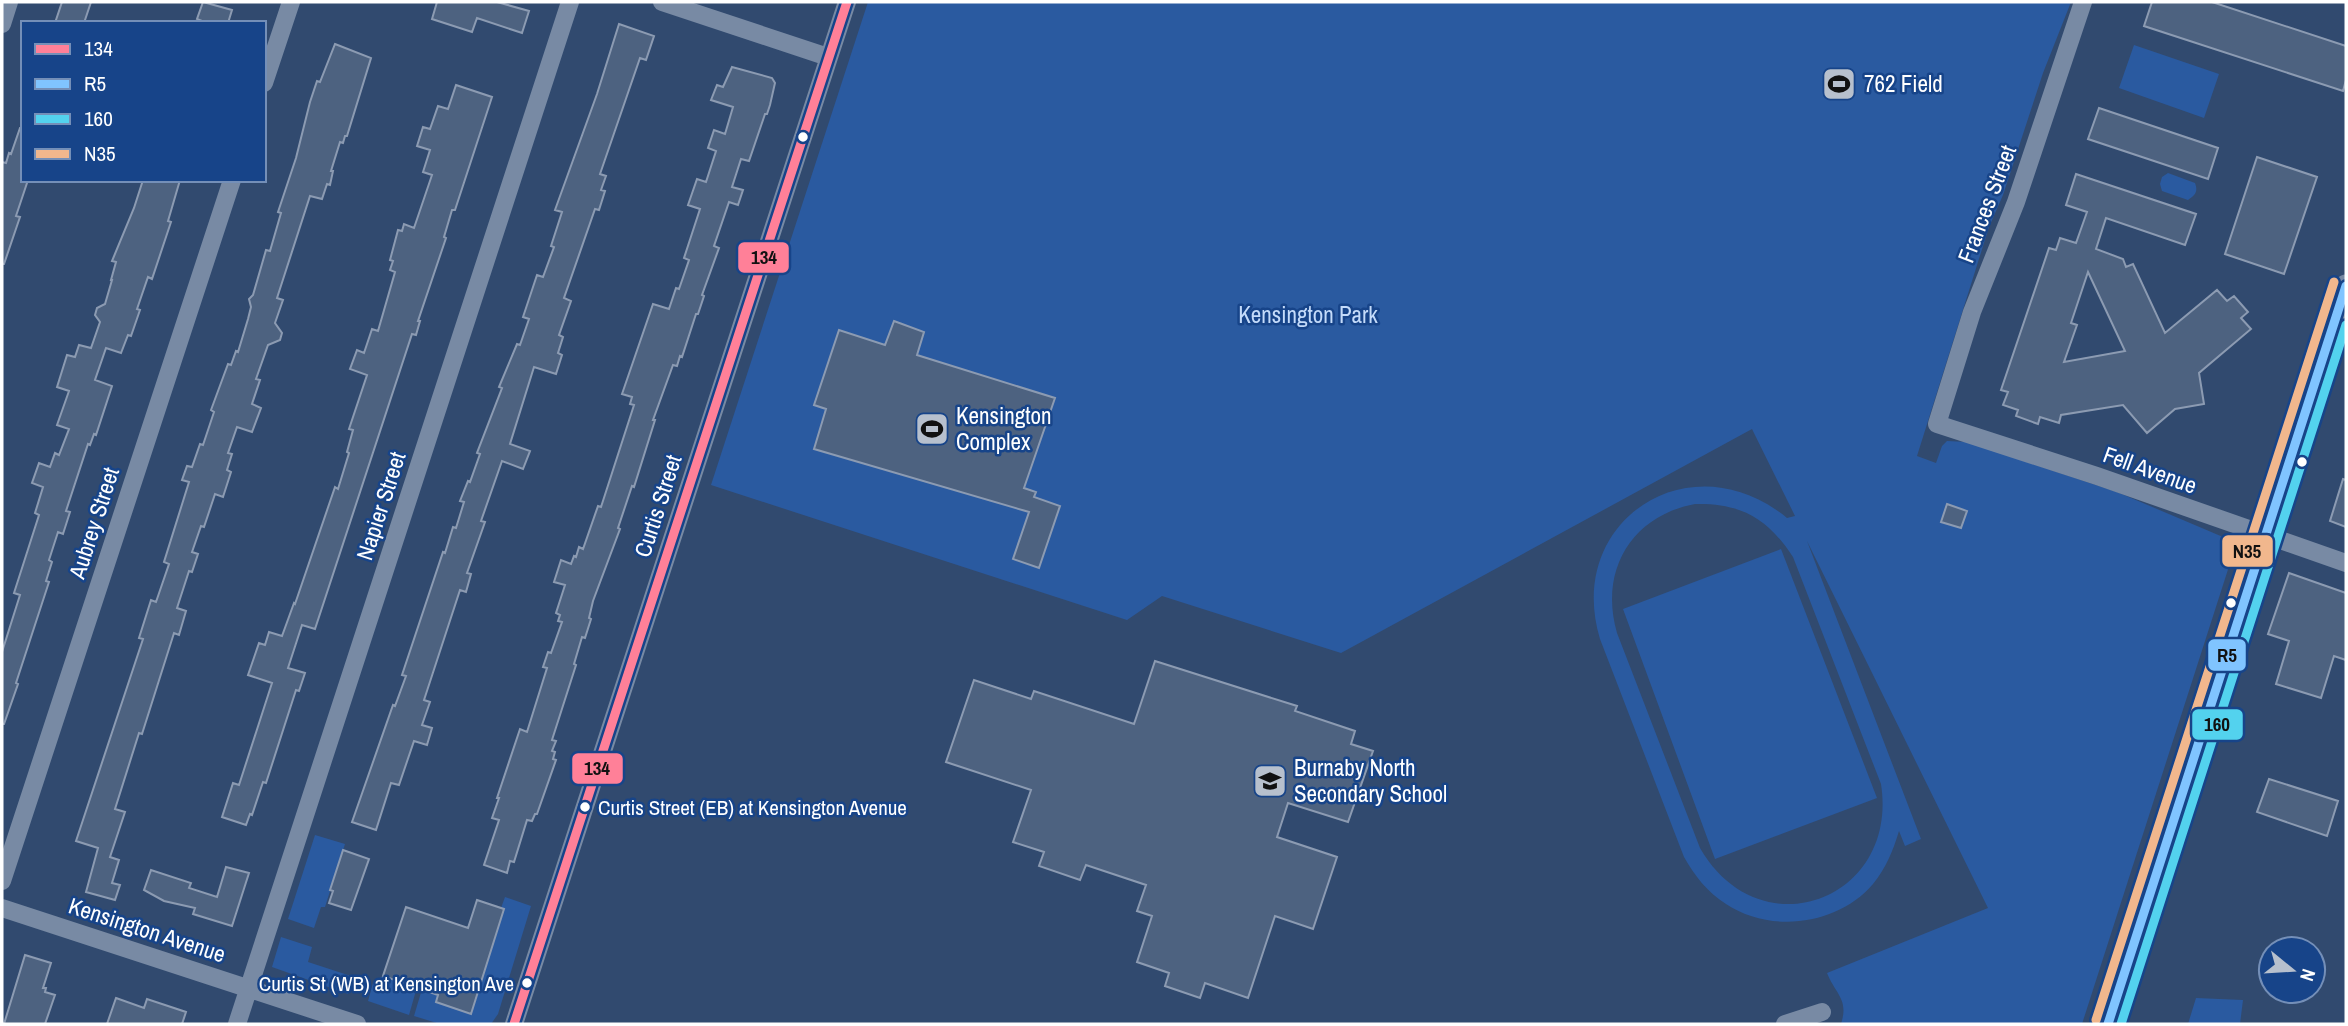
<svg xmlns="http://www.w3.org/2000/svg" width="2348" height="1026" font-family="'Archivo Narrow',sans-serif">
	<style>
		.green { fill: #2a5aa0; fill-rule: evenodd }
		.building { fill: #4d6280; stroke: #8c9bb2; stroke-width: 2; fill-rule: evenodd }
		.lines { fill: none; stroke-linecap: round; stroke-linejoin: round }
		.minor { stroke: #788aa4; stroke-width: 18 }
		.major { stroke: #7788a2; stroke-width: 23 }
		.bus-1-casing { stroke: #174489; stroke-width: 14 }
		.bus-2-casing { stroke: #174489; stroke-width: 14 }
		.bus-3-casing { stroke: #174489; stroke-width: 14 }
		.bus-4-casing { stroke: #174489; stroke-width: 14 }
		.bus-1 { stroke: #ff8098; stroke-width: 9 }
		.bus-2 { stroke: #80c4ff; stroke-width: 9 }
		.bus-3 { stroke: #53d2ee; stroke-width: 9 }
		.bus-4 { stroke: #f1b78d; stroke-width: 9 }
		.bus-dot { fill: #fff; stroke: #174489; stroke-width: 2.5 }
		.labels { text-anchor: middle; stroke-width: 5; stroke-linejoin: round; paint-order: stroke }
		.bus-label { font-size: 21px; fill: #fff; stroke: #174489; text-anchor: start }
		.poi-label { font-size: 23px; fill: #fff; stroke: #174489; text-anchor: start }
		.street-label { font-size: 23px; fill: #fff; stroke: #174489 }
		.park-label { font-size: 23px; fill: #c4dbfa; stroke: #174489 }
		.line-badge { stroke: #174489; stroke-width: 2.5 }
		.pale-badge-label { font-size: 19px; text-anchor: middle; font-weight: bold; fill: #111 }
	</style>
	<rect width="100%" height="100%" fill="#314a6f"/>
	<path class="green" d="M868,2H2071L2043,73L2003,195L1989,227L1917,456L1936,463L1942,446L1947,441L1967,442L2117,492L2223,537L2231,544L2232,557L2082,1024H1841C1849,999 1836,995 1827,973L1988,908L1807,541L1921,839L1905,846L1899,831C1893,851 1886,868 1873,884C1838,925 1771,934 1726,904C1707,892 1695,876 1684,857L1600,639C1564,520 1691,439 1787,518L1795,516L1752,429L1341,653L1162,596L1127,620L711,485ZM1695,504C1742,503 1768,519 1793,557L1881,784C1899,900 1760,952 1700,848L1617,633C1599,571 1631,516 1695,504Z
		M2134,45L2219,74L2204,118L2119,88Z
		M2168,173L2195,183C2198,191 2196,195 2188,200L2162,191L2160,184L2162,177Z
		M1781,549L1877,798L1715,859L1623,609Z
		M315,835L345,844L325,907H321L314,928L288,919Z
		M505,897L531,906L498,1014L491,1024H440L414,1016L422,989L438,995L436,1002L471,1014L504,909L501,908Z
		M281,937L312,947L308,962L354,977L348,994L272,967Z
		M383,976L417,987L409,1015L368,1001L373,983Z
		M2196,998L2243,1000L2240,1024H2188Z"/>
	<path class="building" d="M62,2H91L84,23H55Z
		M203,2L232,10L228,23H207L197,19Z
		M437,2H497L529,11L522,33L477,18L472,32L432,19Z
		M2152,2H2212L2346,46V80L2343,91L2144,26Z
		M619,24L654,36L646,60L640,58L600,174L606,176L601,190L605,191L599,210L595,209L564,298L571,301L559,335L563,337L558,353L562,355L556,374L534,367L510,444L530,451L523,469L502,461L481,521L485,522L467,573L471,574L466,592L460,590L424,700L430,702L422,725L432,728L427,745L414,741L399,785L391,783L376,830L352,822L393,705L395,706L406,676L402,675L443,552L445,553L453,527L456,528L464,502L460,501L468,481L470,482L480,454L477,453L502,388L499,387L517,344L520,345L529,319L523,317L537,275L543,277L554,247L551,246L562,212L555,210L597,94Z
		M335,44L371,58L347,136H345L343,143L340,142L331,171H333L330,185L327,184L322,199L310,196L277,298L283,300L275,323L282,333L280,340L268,345L256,379L260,380L252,404L261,408L252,432L237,427L228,453L232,454L227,470L231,472L223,497L215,494L204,527L201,526L192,552L198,554L192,572L189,571L177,608L186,611L179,635L174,633L142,734L139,733L115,809L125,812L110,857L119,860L112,883L120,885L115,900L86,892L98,848L76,841L143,639L139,638L151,600L156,602L169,564L164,562L189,482L182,480L187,466L192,467L200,444L203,445L214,412L211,410L228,364L231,365L236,351L238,352L248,319L251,307L249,299L253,295L266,250L270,251L281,213L278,212L296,158L310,102L317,81L320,82Z
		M732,67L772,78L775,83L770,105L767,114H765L764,117L749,161L741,159L732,187L743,190L738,205L729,202L714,246L719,248L702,295L704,296L698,314H696L682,357L680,356L677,366L673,365L653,420H655L634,487L632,486L618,528L620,529L593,601L589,618L591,619L585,638L582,637L574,664L576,665L552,740L556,741L552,751L555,752L553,759L556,760L537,814H535L532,821L527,820L514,862L510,861L507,873L484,865L499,820L492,818L499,798H497L520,729L527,732L547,668L543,667L548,652L551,653L562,622L558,621L560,615L556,613L565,585L554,582L561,560L571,564L574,556L576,557L579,547L583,549L598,506L601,507L634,405L630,404L632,397L622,394L653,304L669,309L676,288L679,289L689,260L684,258L700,209L688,205L697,179L706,182L716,151L708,148L714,130L725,134L733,107L711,100L717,85L723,87Z
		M456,85L492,97L455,210H452L444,237L446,238L418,321H420L416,335L412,334L315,629L302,625L288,668L305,673L299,691L296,690L266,783L263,782L252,815L250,814L246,825L222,817L233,783L239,785L272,683L248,675L259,643L265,645L269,632L282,636L294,603L295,604L335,487L338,489L349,453L347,452L353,430L349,429L367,375L350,369L357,350L364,353L372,329L378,331L395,272L390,270L393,261L390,260L398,230L402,231L404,224L414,228L432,175L423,172L430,150L417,146L423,127L430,129L438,106L448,109Z
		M2099,108L2218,148L2208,179L2088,139Z
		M20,128H23V180H28L16,216L20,217L4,264H2V162L6,163L9,153L11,154Z
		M2257,157L2317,177L2284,274L2225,254Z
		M2076,174L2196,214L2185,245L2106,218L2096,249L2123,259L2126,267L2133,264L2165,333L2217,290L2227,301L2234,296L2248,312L2241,318L2251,329L2199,373L2204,404L2175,409L2147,433L2123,405L2061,415L2059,423L2040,417L2038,424L2016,416L2018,410L2003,405L2008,392L2001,390L2049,248L2056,250L2060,238L2076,243L2087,212L2066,205ZM2088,272L2125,351L2064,362L2077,325L2071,323Z
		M143,180H180L168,221L171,222L152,279L148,277L137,309L140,310L131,336L128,335L121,353L106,348L95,380L112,386L96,435L94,434L90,445L88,444L66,511L70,512L63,534L58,532L49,560L52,562L46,581L49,582L16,683L18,684L4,724H2V652L20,595L14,593L39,515L35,513L43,487L32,483L39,463L50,467L55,453L59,455L69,429L57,425L69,391L57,387L67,355L75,357L79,345L91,348L100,322L95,315L97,308L105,304L112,280H111L116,262L112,261L134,208Z
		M894,321L924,332L917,355L1055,398L1024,488L1036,492L1034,497L1060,506L1039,568L1013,559L1029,512L814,449L826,409L814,405L839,330L885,345Z
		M2343,479L2346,480V527L2330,521Z
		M1947,504L1967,511L1961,528L1941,522Z
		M2289,573L2346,593V660L2334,656L2321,698L2276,684L2289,641L2268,634Z
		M1155,661L1297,706L1295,711L1355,731L1351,744L1373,751L1348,822L1288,803L1277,837L1337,857L1313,929L1275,916L1248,998L1205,983L1200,998L1165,986L1169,973L1137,962L1152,916L1137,911L1146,885L1086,865L1080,880L1039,866L1044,852L1013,842L1031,790L946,762L974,680L1031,699L1034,691L1134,724Z
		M2269,779L2338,801L2327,836L2257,812Z
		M343,850L369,859L351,910L329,903L333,891L330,890Z
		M226,867L249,873L232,926L193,914L195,908L164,901L144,890L151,870L191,883L189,888L217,897Z
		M477,900L504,909L471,1014L436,1002L438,995L383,976L406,907L468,928Z
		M25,955L51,963L43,988H46L45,992L55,995L45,1024H4Z
		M116,998L144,1008L147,999L186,1012L182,1024H107Z"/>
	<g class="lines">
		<path class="minor" d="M662,2L828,57
			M2083,2L2016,202L1972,312L1937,424L2097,476L2346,563
			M2,24L9,2
			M264,83L291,2
			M2,881L232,180
			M2,908L357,1024
			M237,1024L570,2
			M514,1024L847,2
			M1785,1024L1822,1012"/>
		<path class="major" d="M2108,1024L2346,286"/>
		<defs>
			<path id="bus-1" d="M514,1024L847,2"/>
			<path id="bus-2" d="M2108,1024L2346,286"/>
			<path id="bus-3" d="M2121,1024L2346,325"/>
			<path id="bus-4" d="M2096,1020L2334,282"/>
		</defs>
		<use href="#bus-1" class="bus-1-casing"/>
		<use href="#bus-2" class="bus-2-casing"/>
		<use href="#bus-3" class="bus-3-casing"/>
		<use href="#bus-4" class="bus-4-casing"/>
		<use href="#bus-1" class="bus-1"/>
		<use href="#bus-2" class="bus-2"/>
		<use href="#bus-3" class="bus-3"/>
		<use href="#bus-4" class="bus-4"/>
	</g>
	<defs>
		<symbol id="stadium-square" viewBox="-11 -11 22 22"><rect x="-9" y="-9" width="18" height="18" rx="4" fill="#b7c0cd" stroke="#174489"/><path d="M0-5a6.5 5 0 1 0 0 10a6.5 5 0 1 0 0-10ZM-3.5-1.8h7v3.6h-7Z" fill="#111"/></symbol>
		<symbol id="school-square" viewBox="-11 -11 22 22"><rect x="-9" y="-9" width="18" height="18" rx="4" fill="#b7c0cd" stroke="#174489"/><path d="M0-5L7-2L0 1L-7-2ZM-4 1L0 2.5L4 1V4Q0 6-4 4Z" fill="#111"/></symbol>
	</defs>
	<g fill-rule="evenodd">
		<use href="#stadium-square" x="1820" y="65" width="38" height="38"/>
		<use href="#stadium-square" x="913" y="410" width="38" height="38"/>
		<use href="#school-square" x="1251" y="762" width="38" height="38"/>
	</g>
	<g class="bus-dot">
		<circle cx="803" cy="137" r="6"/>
		<circle cx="2302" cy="462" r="6"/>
		<circle cx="2231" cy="603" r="6"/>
		<circle cx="585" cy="807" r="6"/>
		<circle cx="527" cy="983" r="6"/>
	</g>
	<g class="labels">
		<g class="bus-label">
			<text x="598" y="815">Curtis Street (EB) at Kensington Avenue</text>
			<text x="514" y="991" text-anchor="end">Curtis St (WB) at Kensington Ave</text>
		</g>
		<g class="poi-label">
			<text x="1864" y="92">762 Field</text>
			<text x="956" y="424">Kensington<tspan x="956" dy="26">Complex</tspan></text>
			<text x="1294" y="776">Burnaby North<tspan x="1294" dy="26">Secondary School</tspan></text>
		</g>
		<g class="street-label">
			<text transform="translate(1987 204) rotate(-69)" y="8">Frances Street</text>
			<text transform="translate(2150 470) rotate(20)" y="8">Fell Avenue</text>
			<text transform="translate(381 506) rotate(-72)" y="8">Napier Street</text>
			<text transform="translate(658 506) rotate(-72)" y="8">Curtis Street</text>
			<text transform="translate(94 523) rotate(-72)" y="8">Aubrey Street</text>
			<text transform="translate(147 930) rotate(18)" y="8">Kensington Avenue</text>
		</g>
		<g class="park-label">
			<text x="1308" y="323">Kensington Park</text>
		</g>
	</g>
	<g class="line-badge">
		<rect x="737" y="241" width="53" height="33" rx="7" fill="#ff8098"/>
		<rect x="2221" y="534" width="53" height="34" rx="7" fill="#f1b78d"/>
		<rect x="2207" y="638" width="40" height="34" rx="7" fill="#80c4ff"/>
		<rect x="2191" y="708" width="53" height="33" rx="7" fill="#53d2ee"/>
		<rect x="571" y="752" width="53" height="33" rx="7" fill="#ff8098"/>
	</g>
	<g class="pale-badge-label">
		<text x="764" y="264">134</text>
		<text x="2247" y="558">N35</text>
		<text x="2227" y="662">R5</text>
		<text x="2217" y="731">160</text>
		<text x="597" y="775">134</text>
	</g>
	<rect width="2348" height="1026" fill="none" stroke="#ffffff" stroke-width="7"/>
	<rect x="21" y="21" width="245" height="161" fill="#174489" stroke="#748fb8" stroke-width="2"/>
	<rect x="35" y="44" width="35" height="10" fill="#ff8098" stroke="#748fb8" stroke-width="2"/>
	<text x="84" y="56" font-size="21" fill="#ffffff">134</text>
	<rect x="35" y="79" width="35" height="10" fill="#80c4ff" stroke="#748fb8" stroke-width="2"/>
	<text x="84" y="91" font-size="21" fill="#ffffff">R5</text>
	<rect x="35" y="114" width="35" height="10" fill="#53d2ee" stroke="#748fb8" stroke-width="2"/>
	<text x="84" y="126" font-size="21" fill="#ffffff">160</text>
	<rect x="35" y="149" width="35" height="10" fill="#f1b78d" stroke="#748fb8" stroke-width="2"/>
	<text x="84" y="161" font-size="21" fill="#ffffff">N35</text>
	<g transform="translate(2292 970) rotate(108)"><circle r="33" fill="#174489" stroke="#748fb8" stroke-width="2"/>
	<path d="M0-5L12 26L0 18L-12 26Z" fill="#b7c0cd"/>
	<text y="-10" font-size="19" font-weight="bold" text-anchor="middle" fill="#ffffff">N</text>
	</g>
</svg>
